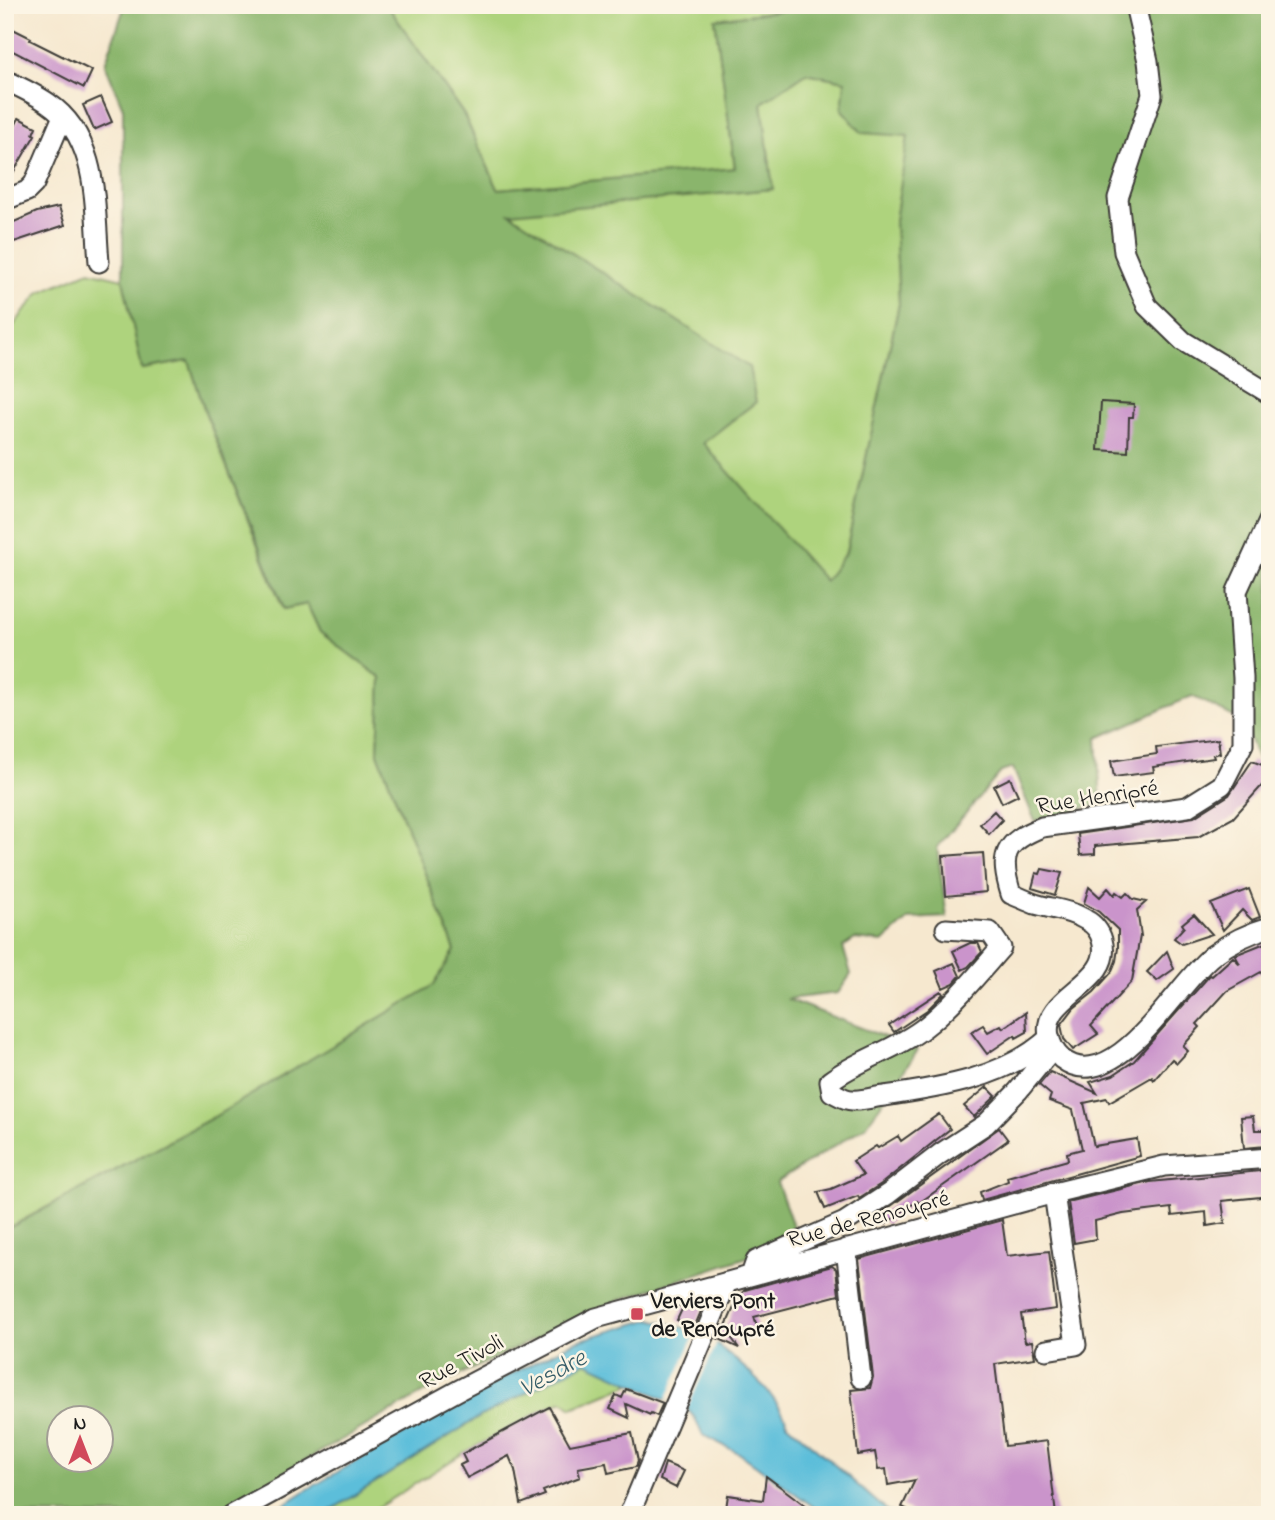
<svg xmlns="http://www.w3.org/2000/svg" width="1275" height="1520" font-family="'Indie Flower',sans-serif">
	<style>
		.green { fill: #aed37d; stroke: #65784c; stroke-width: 2 }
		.forest { fill: #8ab56c; stroke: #536844; stroke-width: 2; fill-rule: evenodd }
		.water { fill: #5cbeda; stroke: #3c6d7b; stroke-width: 2 }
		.pier { fill: #f6e8cf }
		.building { fill: #ca94cb }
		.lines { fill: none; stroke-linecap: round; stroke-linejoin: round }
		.minor-casing { stroke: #3d3b37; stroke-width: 23 }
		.minor { stroke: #fff; stroke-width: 19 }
		.poi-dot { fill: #d1495b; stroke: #fcf5e5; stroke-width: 2.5 }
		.labels { text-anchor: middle; stroke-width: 5; stroke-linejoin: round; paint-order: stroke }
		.street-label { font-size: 24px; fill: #1c1c1c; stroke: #fcf5e5 }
		.poi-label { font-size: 24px; font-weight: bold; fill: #1c1c1c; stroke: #fcf5e5; text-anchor: start }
		.water-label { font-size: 26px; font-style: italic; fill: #365d68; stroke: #fcf5e5 }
	</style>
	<rect width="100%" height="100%" fill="#fcf5e5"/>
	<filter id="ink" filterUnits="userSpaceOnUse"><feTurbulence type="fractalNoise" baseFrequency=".0143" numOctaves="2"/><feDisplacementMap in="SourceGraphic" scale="14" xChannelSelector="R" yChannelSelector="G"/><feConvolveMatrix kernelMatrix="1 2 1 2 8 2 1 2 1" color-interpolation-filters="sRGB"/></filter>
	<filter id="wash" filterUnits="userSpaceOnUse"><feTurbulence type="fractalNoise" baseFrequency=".00686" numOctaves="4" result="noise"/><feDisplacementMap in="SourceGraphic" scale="28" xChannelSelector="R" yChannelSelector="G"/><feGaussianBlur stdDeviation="1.57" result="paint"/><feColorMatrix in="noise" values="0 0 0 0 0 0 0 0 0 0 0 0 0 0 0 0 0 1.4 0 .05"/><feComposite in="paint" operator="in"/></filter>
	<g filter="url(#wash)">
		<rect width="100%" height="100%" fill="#f6e8cf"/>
		<path class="green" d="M387,5H824L715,19L735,169L498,189L464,115Z
			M806,73L845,81L909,136L895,221L899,304L846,552L825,582L703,443L755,402L509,212L773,189L762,103Z
			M89,271L123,279L142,369L189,361L205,412L283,609L307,604L320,632L381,678L378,753L455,950L435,985L214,1117L5,1230V336L40,292Z
			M586,1362L633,1383L572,1408L563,1401L549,1407L462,1454L366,1515H323L481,1416Z"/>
		<path class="forest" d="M125,5H387L464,115L498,189L735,168L715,19L824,5H1270V765L1258,760L1242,721L1192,696L1097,738L1101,803L1035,821L1013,768L1001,772L937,847L947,917L909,919L883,942L855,939L843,947L851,974L838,993L787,999L918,1050L866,1126L777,1182L798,1240L616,1301L436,1386L250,1492L252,1515H5V1230L214,1117L434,985L455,950L378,753L381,678L320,632L307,604L284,609L205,411L189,361L142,369L123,279V108L105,64ZM806,73L845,81L842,110L862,133L908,136L895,221L899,304L846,552L825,581L703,443L756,402L749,367L510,213L773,189L762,103ZM60,1418H102V1460H60Z"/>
		<path class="water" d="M651,1319C665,1323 681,1326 694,1331C721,1342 779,1395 787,1423L886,1510L895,1515H825L739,1453L703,1435L694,1417L687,1409L586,1362L481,1416L323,1515H268L305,1491L472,1394L574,1342Z"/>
		<path class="pier" d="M696,1332L717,1343L687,1409L666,1400Z"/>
		<g id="blocks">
			<path class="building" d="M5,25L31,38L30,40L92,71L84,88L5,47Z
				M101,97L112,122L94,130L83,105Z
				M19,118L36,127L33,134L35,135L5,187V146Z
				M59,207L65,225L14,242L7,225L37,212Z
				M1101,402L1134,404L1133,417H1129L1128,452L1098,450Z
				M1218,739L1220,753L1213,755L1214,758L1153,767L1154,772L1114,777L1111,761L1157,754L1156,747Z
				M1252,761L1270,768V781H1266L1233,818L1198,837L1095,846V854L1080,855L1078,834L1194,817L1229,795Z
				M1010,778L1018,795L1002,803L994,786Z
				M994,811L1002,820L989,834L980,824Z
				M983,853L986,892L946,896L943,856Z
				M1042,869L1062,873L1055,895L1032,888L1036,873L1040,874Z
				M1089,887L1100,897L1108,888L1114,895L1116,892L1123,897L1127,893L1133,899L1146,902L1137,910L1141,936H1140L1132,981L1091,1026L1098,1034L1073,1050L1064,1039L1061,1025L1074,1008L1094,992L1111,973L1116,961L1118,948V930L1099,912L1084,903Z
				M1249,889L1260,917L1252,920L1242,910L1223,930L1211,904Z
				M1194,914L1212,934L1182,944L1174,938L1184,927L1182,924Z
				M1270,941V987L1261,972L1227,991L1197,1024L1200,1027L1183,1046L1188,1051L1177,1063L1172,1059L1154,1080L1152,1077L1109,1102L1107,1098L1084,1103L1094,1146L1137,1139L1140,1156L982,1200L980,1192L1008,1181L1007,1177L1068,1160L1067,1153L1082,1149L1073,1110L1049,1101L1051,1095L1039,1085L1050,1072L1097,1093L1090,1082L1113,1075L1134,1061L1210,975L1212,976L1233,957L1240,964L1235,955Z
				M970,943H978L982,952L968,967L962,970L953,951Z
				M1167,951L1174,969L1157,981L1147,972Z
				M954,963L960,976L954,983L943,988L936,971Z
				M941,991L943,994L927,1010L894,1032L889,1025Z
				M1026,1012L1027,1032L1016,1038L1015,1035L987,1054L971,1032L983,1025L988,1032L1001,1025L1003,1028Z
				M987,1087L996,1096L974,1117L964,1106Z
				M939,1114L950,1129L881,1184L859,1198L858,1196L825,1209L818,1192L831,1189L863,1175L853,1161L876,1146L878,1148L898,1136L901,1141Z
				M1253,1116L1255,1130H1265L1266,1146L1244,1148L1241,1117Z
				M999,1128L1008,1140L919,1203L917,1201L886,1224L883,1220L876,1224L873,1219Z
				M1270,1170V1196L1222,1201L1225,1223L1207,1226L1206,1212L1172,1216L1171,1208L1123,1214L1095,1221L1096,1239L1074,1243L1068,1202L1150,1182Z
				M1002,1220L1007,1256L1049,1251L1056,1309L1021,1314L1025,1342L1032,1341L1035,1358L995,1364L1005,1446L1047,1441L1056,1515H919L902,1507L915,1480L888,1485L886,1469L878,1470L875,1452L858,1455L851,1390L870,1388L873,1377L859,1259Z
				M832,1266L836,1269L839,1295L754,1317L759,1333L730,1336L739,1348L717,1338L722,1325L725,1328L739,1296L745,1290Z
				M705,1302L694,1328L677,1320L683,1307Z
				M626,1389L663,1403L657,1416L651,1413L650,1415L626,1404L629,1418L610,1409L616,1395L622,1398Z
				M549,1407L570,1445L632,1433L638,1461L636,1467L608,1473L606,1463L578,1468L580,1477L543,1491L545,1495L521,1504L515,1470L509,1456L467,1478L460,1465L466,1462L462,1454Z
				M665,1463L684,1471L676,1488L660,1480Z
				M766,1476L818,1515H725L728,1495L763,1500Z"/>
		</g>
	</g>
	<g filter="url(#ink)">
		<use href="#blocks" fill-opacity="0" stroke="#3d3b37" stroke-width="2"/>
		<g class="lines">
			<defs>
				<path id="minor" d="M1135,5L1148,61L1152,95L1118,198L1124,252L1147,306L1183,341L1270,394
					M5,80C20,87 35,94 48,103C100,138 94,207 99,262
					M10,198L27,191L34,184L63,116
					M1270,519L1237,591L1243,678V744L1222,785L1187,807L1042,827C1004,842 999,855 1011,894C1019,897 1027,901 1035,904C1052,909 1071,910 1086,920C1094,924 1100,932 1102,940C1115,984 1040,995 1049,1036C1051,1045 1055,1053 1062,1059C1115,1099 1178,981 1213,955C1230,942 1249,933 1270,927
					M946,929L990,932L1001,948C979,973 951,1007 925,1027C896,1050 859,1059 830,1081L832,1092C838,1095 845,1100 852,1100C862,1101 874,1097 884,1096C940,1088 1006,1078 1049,1038
					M846,1249L861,1378
					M751,1275L756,1261L845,1222L888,1194L940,1154L986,1124L1018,1091L1053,1048
					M1046,1350L1076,1345L1054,1193
					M231,1515L459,1390L596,1318L1054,1193L1164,1166L1270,1158
					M629,1515L727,1282"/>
			</defs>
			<use href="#minor" class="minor-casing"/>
			<use href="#minor" class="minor"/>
		</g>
	</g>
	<rect class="poi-dot" x="630" y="1307" width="14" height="14" rx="3.5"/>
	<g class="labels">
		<g class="street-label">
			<text transform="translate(1097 796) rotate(-9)" y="8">Rue Henripré</text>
			<text transform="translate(868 1218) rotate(-15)" y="8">Rue de Renoupré</text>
			<text transform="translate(461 1361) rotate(-28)" y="8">Rue Tivoli</text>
		</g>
		<g class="poi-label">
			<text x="651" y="1308">Verviers Pont<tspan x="651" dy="28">de Renoupré</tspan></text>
		</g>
		<g class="water-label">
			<text transform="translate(552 1372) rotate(-29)" y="9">Vesdre</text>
		</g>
	</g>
	<rect width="1275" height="1520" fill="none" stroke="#fcf5e5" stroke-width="28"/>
	<g transform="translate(80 1439)"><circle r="33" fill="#fcf5e5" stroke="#a29e95" stroke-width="2"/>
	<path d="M0-5L12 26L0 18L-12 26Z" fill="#d1495b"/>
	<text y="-10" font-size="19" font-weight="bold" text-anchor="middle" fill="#1c1c1c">N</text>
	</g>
</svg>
